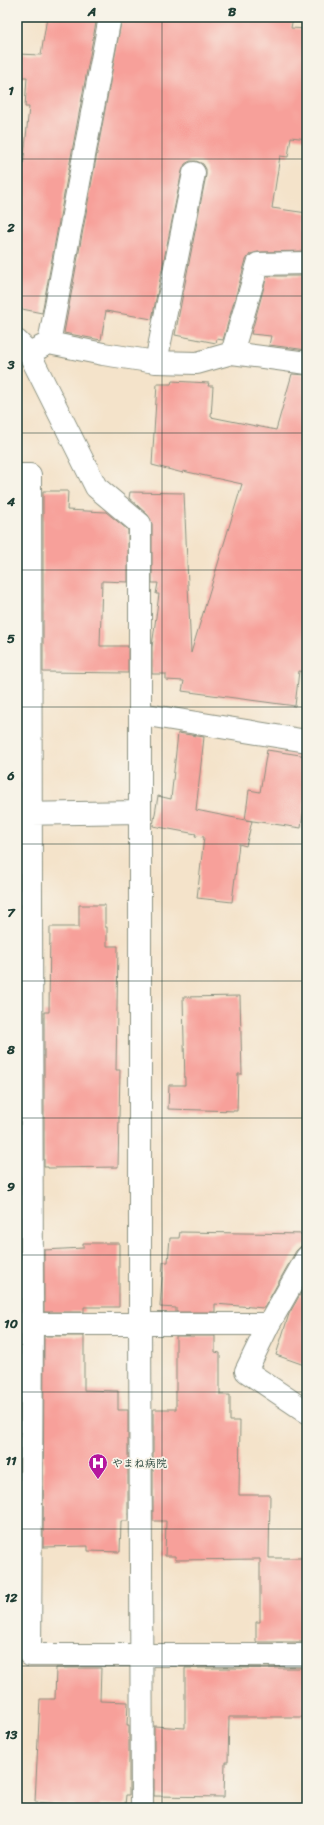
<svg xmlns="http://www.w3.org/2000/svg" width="324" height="1825" font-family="Sriracha,'Klee One',sans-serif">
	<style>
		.building { fill: #f7a09a }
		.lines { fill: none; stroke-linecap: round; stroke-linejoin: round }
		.minor-casing { stroke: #8a907f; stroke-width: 24 }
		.minor { stroke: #fff; stroke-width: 22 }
		.grid { fill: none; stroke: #1f3d34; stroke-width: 1; stroke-opacity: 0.55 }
		.labels { text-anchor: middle; stroke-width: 3.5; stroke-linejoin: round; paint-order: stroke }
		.poi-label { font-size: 11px; font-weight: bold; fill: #1f3d34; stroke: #f7f3e8; text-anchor: start }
		.neatline { fill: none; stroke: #1f3d34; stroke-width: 1.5 }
		.grid-label { font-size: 13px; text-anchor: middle; font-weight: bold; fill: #1f3d34 }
	</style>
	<rect width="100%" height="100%" fill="#f7f3e8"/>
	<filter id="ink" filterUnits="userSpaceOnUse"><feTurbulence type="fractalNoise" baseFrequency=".025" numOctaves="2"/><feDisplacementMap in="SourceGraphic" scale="8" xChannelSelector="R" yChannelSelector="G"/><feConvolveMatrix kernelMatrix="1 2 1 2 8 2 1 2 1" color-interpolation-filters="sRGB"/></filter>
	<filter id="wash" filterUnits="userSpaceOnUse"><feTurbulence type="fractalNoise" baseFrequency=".012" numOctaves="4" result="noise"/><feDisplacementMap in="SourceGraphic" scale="16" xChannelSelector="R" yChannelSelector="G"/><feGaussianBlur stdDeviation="0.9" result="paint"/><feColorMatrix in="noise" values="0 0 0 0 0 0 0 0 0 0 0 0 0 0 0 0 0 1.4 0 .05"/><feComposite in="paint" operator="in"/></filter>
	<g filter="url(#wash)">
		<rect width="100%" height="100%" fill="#f4e3ca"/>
		<g id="blocks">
			<path class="building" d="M47,17H97L42,313L17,308V167L23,168L29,107H25L27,77H17V54L41,55Z
				M122,17H293L291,28L307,29V139L291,137L288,157L280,156L272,208L307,213V251L258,252L250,254L246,260L223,340L217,339L216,343L175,335L206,175V169L203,164L196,161H190L185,164L182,171L152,319L106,311L101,340L64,333Z
				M267,276H307V350L269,345L271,336L251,334Z
				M292,374L307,375V672L299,671L295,706L182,691L184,681L166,680V674H152V647L159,594H156L158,583H152V524L148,515L129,498L130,492L184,493L191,653L242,484L183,471V473L152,465L157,384H171L172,381L209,383L208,386H213L211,417L276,430Z
				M17,491H18V576H17Z
				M43,491H68L67,510L106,512L128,530V582L102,581L100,646H128V673L43,672Z
				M178,733L204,737L196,810L245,820L249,790L260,792L267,750L307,756V788L301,828L246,820L252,821L246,846L239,844L232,902L197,898L204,837L195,836L196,834L153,826L158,796L171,799Z
				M79,905H105V927H107V946H118L116,1070H120L118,1167L48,1168V1167H44V1012H49L50,927H79Z
				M240,996L242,1074H238L237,1111L168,1109L169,1085H185L183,997Z
				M17,1012H19V1167H17Z
				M180,1232L307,1234V1245L301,1246L296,1251L264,1308L215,1304V1312H176V1308L160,1307L163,1262H168L170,1238H179Z
				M83,1243H119V1307H84V1312H44V1250L83,1248Z
				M17,1251H19V1301H17Z
				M307,1282V1366L276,1355L289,1314Z
				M44,1336H84V1390L118,1391V1410H128V1521H121L120,1552L88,1551V1546L43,1547Z
				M176,1336H215V1352L220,1353V1395H230V1421H240L239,1495H270L269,1558H307V1642H256V1622H260V1559L175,1560V1556H165L166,1521H153V1411L154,1409H176Z
				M17,1387H19L18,1517H17Z
				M56,1668H101L100,1701L128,1702L127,1725H129V1795H126L125,1805L100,1804V1808H75V1805L35,1802L40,1699H55Z
				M185,1668H307V1717H229L228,1762H225L224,1797L154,1796V1726L185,1728Z"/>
		</g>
	</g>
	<g filter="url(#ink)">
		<use href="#blocks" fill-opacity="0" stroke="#8a907f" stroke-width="1"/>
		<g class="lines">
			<defs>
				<path id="minor" d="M17,341L29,353L96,487L140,524V1323L142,1808
					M49,343L110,17
					M29,353L49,343L103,354L156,362L197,363L232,353L258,264L307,263
					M232,353L307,363
					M156,362L194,173
					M17,475H30L32,1323L30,1655H307
					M141,714L307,741
					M17,814L140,812
					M307,1257L269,1324L246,1371L307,1412
					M18,1324H269"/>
			</defs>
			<use href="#minor" class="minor-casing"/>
			<use href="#minor" class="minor"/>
		</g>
	</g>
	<path class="grid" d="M162,17V1808M17,159H307M17,296H307M17,433H307M17,570H307M17,707H307M17,844H307M17,981H307M17,1118H307M17,1255H307M17,1392H307M17,1529H307M17,1666H307"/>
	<defs>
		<symbol id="hospital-pin" viewBox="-11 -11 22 30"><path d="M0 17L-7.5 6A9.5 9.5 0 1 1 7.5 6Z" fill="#b5179e" stroke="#f7f3e8"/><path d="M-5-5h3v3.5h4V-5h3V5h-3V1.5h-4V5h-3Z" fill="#fff"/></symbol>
	</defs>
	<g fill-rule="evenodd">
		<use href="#hospital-pin" x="87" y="1452" width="22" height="30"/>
	</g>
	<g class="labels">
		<g class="poi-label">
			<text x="112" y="1467">やまね病院</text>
		</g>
	</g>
	<rect width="324" height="1825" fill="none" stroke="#f7f3e8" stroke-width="44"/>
	<rect x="22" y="22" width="280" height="1781" class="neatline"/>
	<g class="grid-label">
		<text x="92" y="16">A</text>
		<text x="232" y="16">B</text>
		<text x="11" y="95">1</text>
		<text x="11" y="232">2</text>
		<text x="11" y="369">3</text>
		<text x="11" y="506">4</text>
		<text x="11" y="643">5</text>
		<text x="11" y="780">6</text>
		<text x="11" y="917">7</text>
		<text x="11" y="1054">8</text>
		<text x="11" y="1191">9</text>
		<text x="11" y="1328">10</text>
		<text x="11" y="1465">11</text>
		<text x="11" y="1602">12</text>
		<text x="11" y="1739">13</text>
	</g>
</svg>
